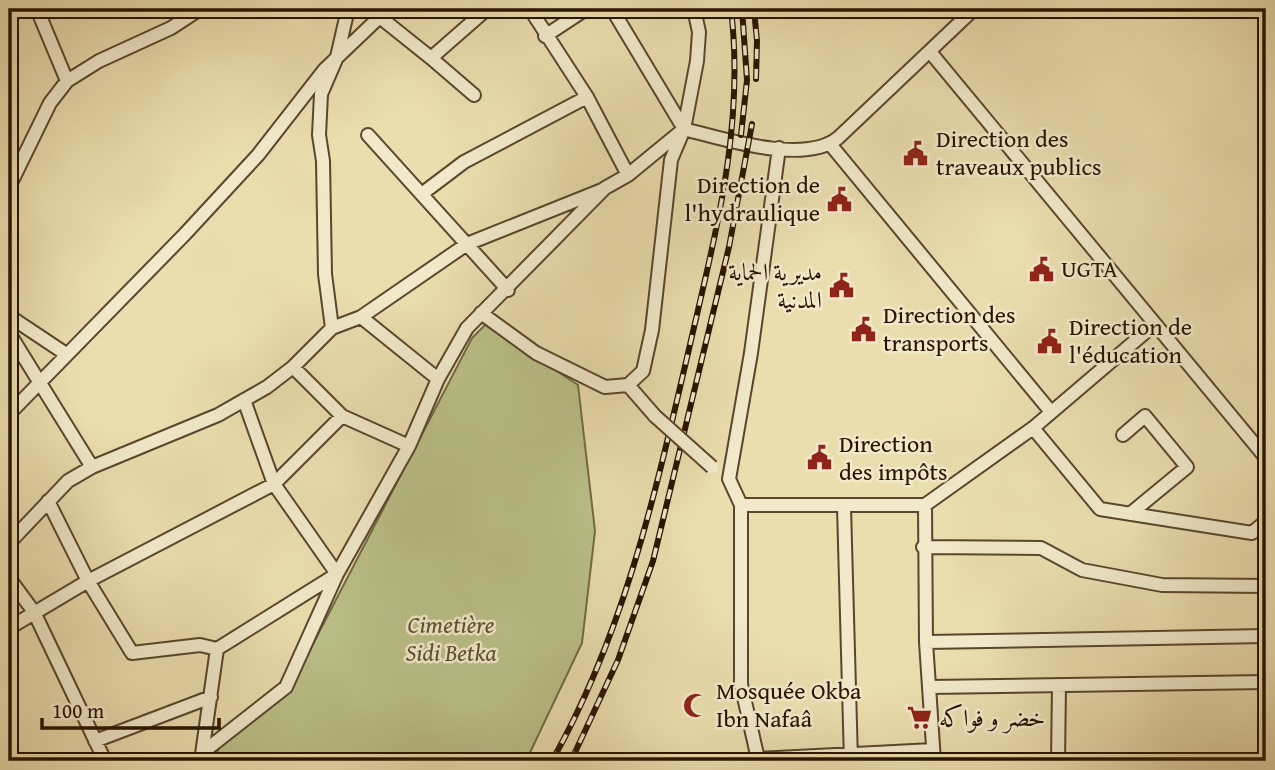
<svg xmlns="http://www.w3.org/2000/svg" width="1275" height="770" font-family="'Gentium Book Plus',Amiri,serif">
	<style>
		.green { fill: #bac088; stroke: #726a44; stroke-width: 2 }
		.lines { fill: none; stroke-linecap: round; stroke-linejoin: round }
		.street-casing { stroke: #59462c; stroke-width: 16 }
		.street { stroke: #f1e9ca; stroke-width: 12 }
		.rail-casing { stroke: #291300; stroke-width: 6 }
		.rail { stroke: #f1e9ca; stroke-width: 3.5; stroke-dasharray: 10; stroke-linecap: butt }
		.street-bridge-casing { stroke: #59462c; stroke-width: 16; stroke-linecap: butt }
		.street-bridge { stroke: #f1e9ca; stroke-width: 12 }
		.labels { text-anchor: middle; stroke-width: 5; stroke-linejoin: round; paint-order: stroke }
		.poi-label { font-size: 24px; fill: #291300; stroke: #f1e9ca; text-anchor: start }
		.park-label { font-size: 24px; font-style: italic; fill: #5c5030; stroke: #f1e9ca }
	</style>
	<rect width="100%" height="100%" fill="#eaddae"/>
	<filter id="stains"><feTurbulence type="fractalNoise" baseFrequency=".00286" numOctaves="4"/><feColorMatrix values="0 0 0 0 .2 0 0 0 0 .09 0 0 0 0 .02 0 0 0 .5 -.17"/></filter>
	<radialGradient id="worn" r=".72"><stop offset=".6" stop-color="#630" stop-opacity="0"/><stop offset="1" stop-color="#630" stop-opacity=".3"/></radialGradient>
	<path class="green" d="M486,324L578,385L595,531L582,643L526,761H213L221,744L287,694L472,338Z"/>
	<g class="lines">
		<defs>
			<path id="street" d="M37,9L67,81
				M530,9L587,97L628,175
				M612,9L684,129C723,139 804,165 838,138L974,9
				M381,18L431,58L487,9
				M545,36L586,9
				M931,53L1266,458
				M431,58L474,95
				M368,135L508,290
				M830,144L1051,412
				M779,148L751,353L729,479L741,505H925
				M9,187L50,103L67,81L99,61L171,28L200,9
				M423,193L464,162L587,97
				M481,313L536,353L605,387L628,385L643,371L652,330L671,160L684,129L697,61L699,32L694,9
				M9,316L66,354
				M361,317L438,379
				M332,328L325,274L323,161L319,135L321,94L337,57L348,9
				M9,333L92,467
				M293,367L342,416L409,446
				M628,385L655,416
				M244,400L274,484L337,574
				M9,414L185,234L258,155L325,69L388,9
				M1033,428L1100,509L1252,533L1266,521
				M1123,435L1145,416L1187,467L1130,514
				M48,501L88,581L132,653L200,645L217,649
				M741,505V684L758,759L933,750
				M844,507L851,761
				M9,543L68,481L92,467L218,415L267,387L293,367L332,328L361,317L467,244L602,190
				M923,547L1041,548L1082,570L1162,585L1266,586
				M9,578L34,612L105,761
				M9,628L88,581L274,484L342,416
				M926,642L1266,636
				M929,687L1266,682
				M95,741L211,697
				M202,753L286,687L337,574L409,446L438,379L467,328L605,188L628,175L684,129
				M9,755L13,761
				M201,761L217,649L337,574
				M934,761L926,642L925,505L1033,428L1155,324
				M1058,761L1059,685"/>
		</defs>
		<use href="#street" class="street-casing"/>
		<use href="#street" class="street"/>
		<defs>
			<path id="rail" d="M754,9L757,41L756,79
				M741,135L747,80L742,9
				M552,761C625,631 655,494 689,349C715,235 745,127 731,9
				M571,761L618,660L653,561L729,247L752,124"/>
		</defs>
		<use href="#rail" class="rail-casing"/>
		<use href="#rail" class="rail"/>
		<defs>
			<path id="street-bridge" d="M655,416L712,467"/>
		</defs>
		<use href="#street-bridge" class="street-bridge-casing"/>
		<use href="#street-bridge" class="street-bridge"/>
	</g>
	<defs>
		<symbol id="civic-bare" viewBox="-9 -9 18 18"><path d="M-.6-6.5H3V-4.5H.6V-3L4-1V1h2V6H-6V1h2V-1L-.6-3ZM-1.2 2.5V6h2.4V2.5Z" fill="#8f2418" stroke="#f1e9ca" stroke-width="2.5" paint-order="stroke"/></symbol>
		<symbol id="mosque-bare" viewBox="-9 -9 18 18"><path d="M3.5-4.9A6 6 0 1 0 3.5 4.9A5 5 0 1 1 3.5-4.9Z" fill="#8f2418" stroke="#f1e9ca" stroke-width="2.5" paint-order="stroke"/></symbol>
		<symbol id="supermarket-bare" viewBox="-9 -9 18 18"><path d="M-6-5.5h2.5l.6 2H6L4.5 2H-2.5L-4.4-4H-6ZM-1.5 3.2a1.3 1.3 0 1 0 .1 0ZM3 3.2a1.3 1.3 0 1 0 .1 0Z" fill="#8f2418" stroke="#f1e9ca" stroke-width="2.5" paint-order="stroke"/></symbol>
	</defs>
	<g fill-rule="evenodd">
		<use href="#civic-bare" x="898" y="136" width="35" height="35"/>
		<use href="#civic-bare" x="822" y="182" width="35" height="35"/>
		<use href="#civic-bare" x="1024" y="252" width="35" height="35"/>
		<use href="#civic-bare" x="824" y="268" width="35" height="35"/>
		<use href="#civic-bare" x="846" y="312" width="35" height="35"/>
		<use href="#civic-bare" x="1032" y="324" width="35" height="35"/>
		<use href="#civic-bare" x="802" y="440" width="35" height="35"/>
		<use href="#mosque-bare" x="678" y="688" width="35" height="35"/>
		<use href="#supermarket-bare" x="902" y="700" width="35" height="35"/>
	</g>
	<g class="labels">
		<g class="poi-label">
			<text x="936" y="147">Direction des<tspan x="936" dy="28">traveaux publics</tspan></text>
			<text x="820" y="193" text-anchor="end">Direction de<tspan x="820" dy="28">l'hydraulique</tspan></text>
			<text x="1061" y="277">UGTA</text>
			<text x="822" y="280" text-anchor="end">مديرية الحماية<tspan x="822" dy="28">المدنية</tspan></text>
			<text x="883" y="323">Direction des<tspan x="883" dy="28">transports</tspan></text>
			<text x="1069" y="335">Direction de<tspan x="1069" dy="28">l'éducation</tspan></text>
			<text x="839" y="452">Direction<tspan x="839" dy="28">des impôts</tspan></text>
			<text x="716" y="699">Mosquée Okba<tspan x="716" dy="28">Ibn Nafaâ</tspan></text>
			<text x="939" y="726">خضر و فواكه</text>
		</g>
		<g class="park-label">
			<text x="451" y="633">Cimetière<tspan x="451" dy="28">Sidi Betka</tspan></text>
		</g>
	</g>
	<rect width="1275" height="770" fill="none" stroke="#eaddae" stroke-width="35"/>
	<rect x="10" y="10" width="1254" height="749" fill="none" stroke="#291300" stroke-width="3.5"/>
	<rect x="18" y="18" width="1240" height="735" fill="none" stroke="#291300" stroke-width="2"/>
	<path d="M42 718v10h177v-10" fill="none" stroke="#291300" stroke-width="3.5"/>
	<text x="52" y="718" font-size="21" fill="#291300" stroke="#f1e9ca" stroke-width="5" paint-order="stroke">100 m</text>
	<rect width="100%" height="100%" filter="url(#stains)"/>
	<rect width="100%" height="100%" fill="url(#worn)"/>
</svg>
